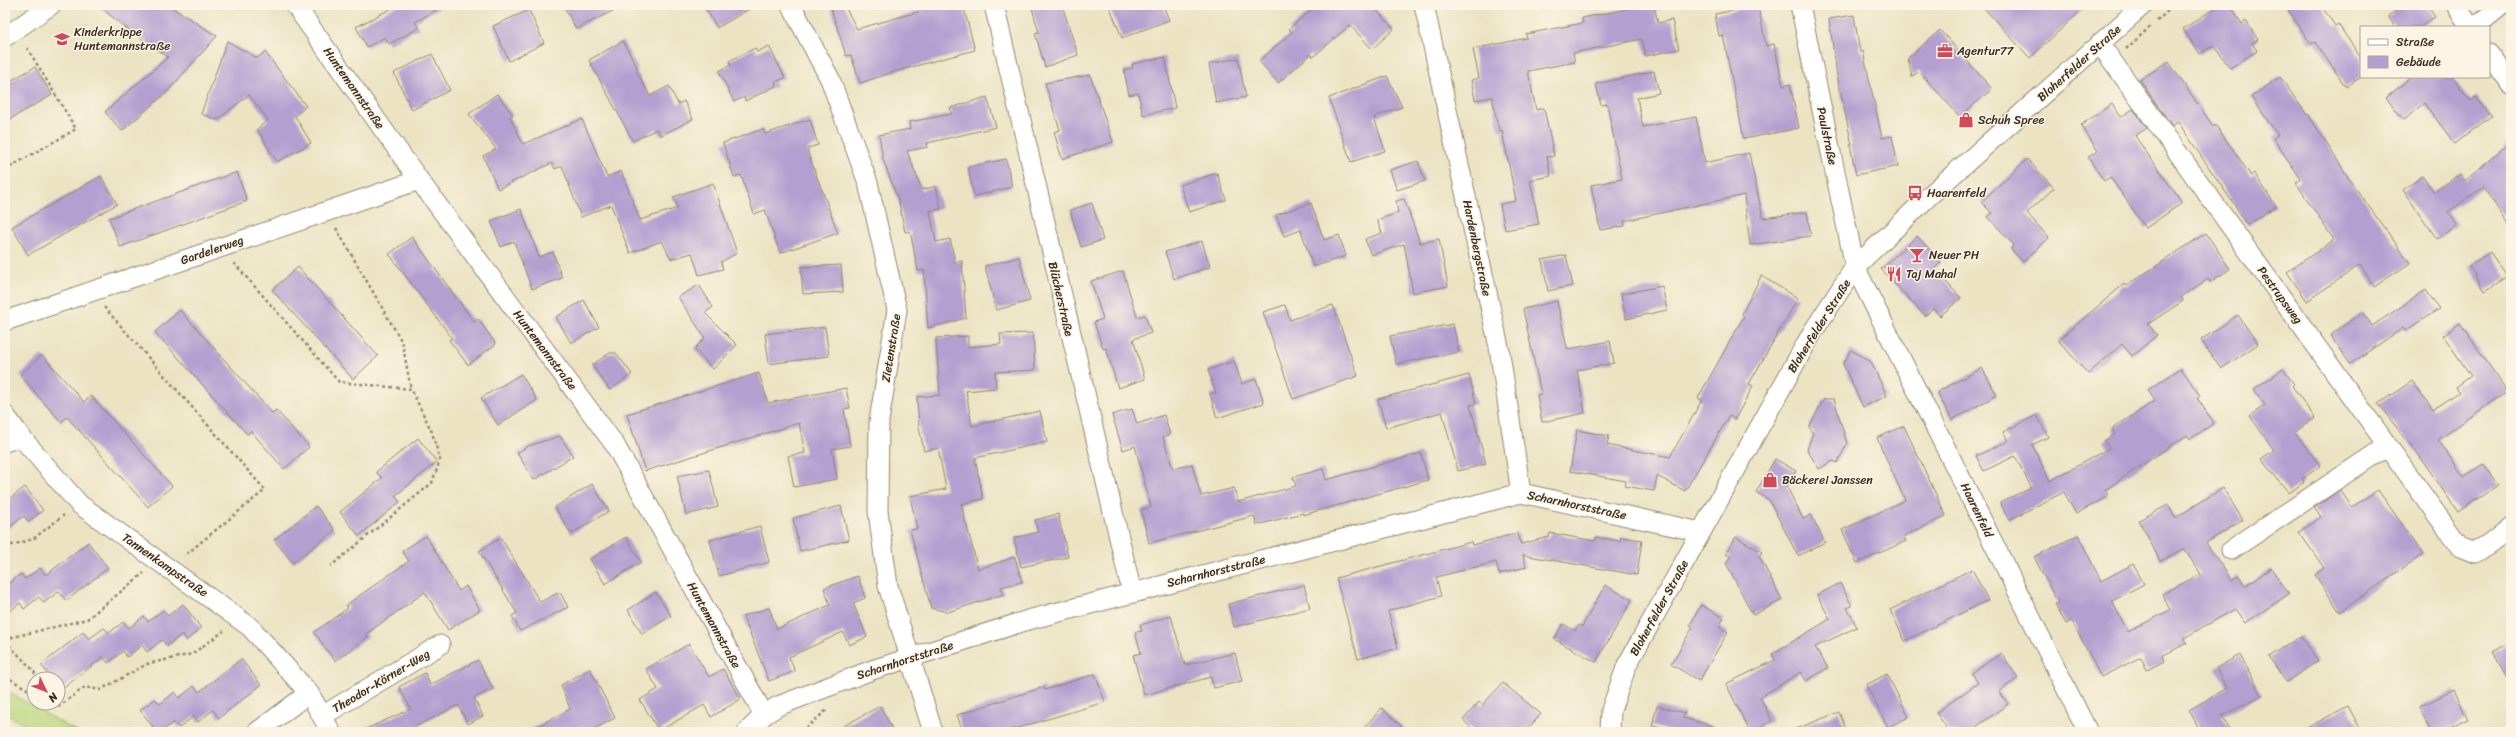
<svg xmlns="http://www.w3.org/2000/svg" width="2516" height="737" font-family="Sriracha,sans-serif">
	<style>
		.green { fill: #b9d67c; stroke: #7a804d }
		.building { fill: #b39fd0 }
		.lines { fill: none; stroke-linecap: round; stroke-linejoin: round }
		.minor-casing { stroke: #938670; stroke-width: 21 }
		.path { stroke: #938670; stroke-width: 2.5; stroke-dasharray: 3 3; stroke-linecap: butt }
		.minor { stroke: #fff; stroke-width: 19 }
		.labels { text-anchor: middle; stroke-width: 3; stroke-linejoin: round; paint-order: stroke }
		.poi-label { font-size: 12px; fill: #3b2a1e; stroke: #fcf5e5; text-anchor: start }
		.street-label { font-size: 12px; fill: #3b2a1e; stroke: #fcf5e5 }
	</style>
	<rect width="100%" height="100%" fill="#fcf5e5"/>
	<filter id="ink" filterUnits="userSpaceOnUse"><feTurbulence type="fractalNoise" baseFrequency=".025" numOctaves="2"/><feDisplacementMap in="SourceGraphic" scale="8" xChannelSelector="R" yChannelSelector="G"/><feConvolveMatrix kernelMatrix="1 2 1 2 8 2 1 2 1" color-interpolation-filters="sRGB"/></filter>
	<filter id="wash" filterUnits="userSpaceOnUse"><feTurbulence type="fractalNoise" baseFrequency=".012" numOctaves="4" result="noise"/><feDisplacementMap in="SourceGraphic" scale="16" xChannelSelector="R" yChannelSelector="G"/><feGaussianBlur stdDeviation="0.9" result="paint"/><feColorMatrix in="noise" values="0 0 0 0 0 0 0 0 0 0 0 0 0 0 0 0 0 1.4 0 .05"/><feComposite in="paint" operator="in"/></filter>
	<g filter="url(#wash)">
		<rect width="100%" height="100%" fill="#ebe3c2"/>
		<path class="green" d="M5,690L77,732H37L5,713Z"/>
		<g id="blocks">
			<path class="building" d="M98,5H168L217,36L166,93L122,131L105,112L168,57L122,25Z
				M398,5H445L415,22L419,28L389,44L385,37L367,47L356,27Z
				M563,5H625L576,29Z
				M704,5H756L717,28Z
				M830,5H844L857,29L942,5H963L975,50L897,71L860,83L851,55L846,56Z
				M1031,5H1062L1078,55L1045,67L1035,33L1039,32Z
				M1109,5H1163L1169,20L1122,38Z
				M1317,5H1372L1394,29L1372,49L1350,25L1313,57L1311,54L1278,83L1259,61L1292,32L1289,29Z
				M1637,5H1654L1658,23L1672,20L1679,49L1646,56L1642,39L1573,53L1575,62L1528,71L1536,110L1544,108L1554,156L1547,157L1551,176L1530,180L1539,224L1505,230L1500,204L1516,201L1502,130L1499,131L1492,97L1475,100L1471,80L1479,78L1473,49L1527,38L1526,34L1583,23L1582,18L1637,7Z
				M1981,5H2087L2030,58Z
				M2220,5H2230L2242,24L2246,21L2258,40L2252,43L2257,51L2230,68L2214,45L2200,54L2183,29Z
				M2285,5H2321L2335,26L2338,24L2361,58V77L2346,87L2315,42L2311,44Z
				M2404,5H2427L2435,17L2420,27H2395L2388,16Z
				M1758,6L1766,46L1774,44L1783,86L1790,84L1799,128L1744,139L1723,35L1719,36L1715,14Z
				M529,10L544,43L509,61L493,26Z
				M1854,15L1860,52L1863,51L1882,138L1892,136L1898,166L1856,175L1850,145H1852L1837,75L1829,19Z
				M1940,30L1992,89L1960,117L1919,71L1912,77L1908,58Z
				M227,41L257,58L265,52L306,106L295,116L311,143L277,162L257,129L268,120L249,95L217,120L201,114Z
				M623,41L638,69L636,70L650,96L669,86L678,104L684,101L693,119L660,136L657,129L633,141L589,60Z
				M769,46L785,78L775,82L776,86L745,101L744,97L734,102L719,71L731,65L729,61L755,48L757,52Z
				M432,54L450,90L412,110L394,73Z
				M1165,57L1175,108L1143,115L1138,93L1129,95L1124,70L1133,68L1132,64Z
				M1238,58L1246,97L1216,103L1209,64Z
				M2168,61L2213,126L2215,124L2251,176L2254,173L2276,206L2248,225L2178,122L2172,126L2140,80Z
				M35,67L52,95L5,122V84Z
				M1654,71L1659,93L1637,98L1643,127L1696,117L1705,163L1749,153L1763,218L1807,212L1811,236L1750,245L1744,195L1624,221L1625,226L1600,230L1591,185L1622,179L1607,104L1601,105L1596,84Z
				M1090,75L1113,142L1062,159L1054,132L1060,130L1045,83Z
				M1387,76L1402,107L1374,117L1385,151L1351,162L1329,98Z
				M2280,77L2307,115L2308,114L2351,182L2410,263L2374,287L2360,265L2307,301L2287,272L2334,240L2296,183L2301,179L2273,138L2278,135L2251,97Z
				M2411,77H2452L2471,101L2476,97L2491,116L2455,144L2424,103L2404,120L2386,98Z
				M497,94L513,115L510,117L523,144L582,119L607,177L621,171L640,220L678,208L673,197L713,183L737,253L721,262L723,269L699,275L692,253L671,259L662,241L630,253L611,205L581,217L562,166L555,169L552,163L498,189L483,156L496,149L469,114Z
				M987,97L996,127L927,143L928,147L907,151L922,190L936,186L941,209L930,211L936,242L950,239L955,262L962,261L966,318L928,328L924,270L918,271L910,231L905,232L899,203L883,159L879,135L910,129L909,122L952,114L950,108Z
				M2112,104L2121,117L2133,109L2147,128L2135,136L2182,203L2146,228L2110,177L2104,181L2088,157L2098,151L2081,125Z
				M810,119L818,145L808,148V153L838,233L780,253L765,210L754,214L741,175L734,177L723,143L763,129L765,134Z
				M2511,141V228L2483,187L2448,212L2457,225L2437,239L2403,190L2422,176L2434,192L2460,174L2465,181Z
				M1006,159L1012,187L974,196L968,167Z
				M2027,159L2054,188L2027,213L2049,238L2023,262L2011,249L2014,245L1988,217L1992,213L1981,202Z
				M1418,161L1425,181L1397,190L1390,170Z
				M237,172L247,201L120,247L109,218Z
				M1217,173L1226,200L1189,212L1180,185Z
				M101,176L117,204L28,255L12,227Z
				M1404,199L1420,243L1439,239L1448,286L1413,293L1404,244L1371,255L1365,239L1382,233L1377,220L1398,213L1396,201Z
				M1092,203L1103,240L1081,247L1070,210Z
				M1311,203L1324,240L1339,235L1346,256L1313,267L1301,230L1284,236L1276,215Z
				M521,209L539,257L553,252L562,278L532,289L514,241L501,247L491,221Z
				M2206,233L2230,269L2210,282L2208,279L2181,297L2183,301L2148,324L2157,335L2132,356L2122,344L2088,374L2058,340L2124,284L2126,286Z
				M1917,236L1941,262L1934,269L1961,298L1940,316L1933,309L1925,316L1881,269Z
				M412,237L474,322L478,319L496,344L468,365L449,340L452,338L389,254Z
				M1202,241L1210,267L1174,279L1165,252Z
				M2490,252L2507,277L2485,291L2469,266Z
				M1566,255L1573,286L1548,291L1542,260Z
				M1019,257L1030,301L996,310L985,266Z
				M841,265L843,292L803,294L801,267Z
				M298,267L378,356L353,379L272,290Z
				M1123,271L1137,317L1145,315L1151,333L1133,339L1145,379L1118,388L1106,348L1103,349L1094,322L1103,319L1091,281Z
				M1761,276L1798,298L1749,384L1753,386L1735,419L1729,416L1685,491L1657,476L1654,491L1625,486L1626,481L1570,471L1577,430L1609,436L1607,445L1670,457L1702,400L1698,398L1744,316L1742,314Z
				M699,285L713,307L705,313L737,345L713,369L694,349L705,338L678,297Z
				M1662,286L1667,310L1626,319L1621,294Z
				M2426,290L2439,309L2405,331L2403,328L2350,364L2330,335L2363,312L2372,326Z
				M584,300L599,327L571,343L556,317Z
				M1557,301L1567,348L1570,349L1610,341L1614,363L1577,370L1585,413L1542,422L1537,395L1541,394L1523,309Z
				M1285,305L1290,320L1333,305L1358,376L1293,399L1263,312Z
				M180,310L272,413L276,410L309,447L284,469L251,431L247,434L155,332Z
				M2238,315L2258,344L2221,369L2201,340Z
				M2460,323L2507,391L2438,440L2464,477L2483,464L2498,485L2458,512L2418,454L2378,404L2412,381L2433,410L2459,392L2456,387L2471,376L2443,335Z
				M1453,324L1459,352L1396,364L1390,336Z
				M825,327L829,356L769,364L765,334Z
				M1033,333L1035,370L995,372L996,388L966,391L972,426L1040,411L1047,442L975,458L983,499L961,504L978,569L1015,557L1022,582L1001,587L1004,594L948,612L931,608L910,530L917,529L910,496L946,489L938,448L924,451L919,427L917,397L940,395L936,338L968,336V347L1001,344L1000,334Z
				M1851,350L1871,362L1887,396L1863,407L1843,364Z
				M610,353H616L632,374L610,390L592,365Z
				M42,355L84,402L91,396L172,486L148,507L67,417L61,422L20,375Z
				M1234,361L1242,384L1256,379L1264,403L1217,418L1210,394L1216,393L1208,370Z
				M1982,368L1997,395L1952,420L1937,392Z
				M2181,368L2200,396L2197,398L2214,423L2190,439L2187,435L2105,490L2108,496L2076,514L2064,492L2009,520L2000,503L2031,487L2015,456L1984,471L1976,456L2008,441L2003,432L2037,415L2048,437L2032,445L2050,481L2109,448L2104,441L2115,434L2112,429L2155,401L2148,390Z
				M2283,369L2294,384L2292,386L2315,418L2295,432L2320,466L2302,479L2304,482L2289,493L2261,459L2274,450L2250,416L2265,405L2254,389Z
				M759,373L768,403L846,388L850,408L844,409L850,446L832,449L837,479L794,487L788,456L805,453L799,423L645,471L627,414Z
				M521,374L537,400L498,425L481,398Z
				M1469,375L1476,404L1470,405L1486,464L1458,471L1442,412L1386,428L1378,399Z
				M1824,399H1834L1847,444L1837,463L1833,461L1819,469L1807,450L1813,433L1809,427Z
				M1132,409L1137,424L1164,415L1170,435L1163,437L1173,469L1192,464L1201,496L1234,488L1238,502L1296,486L1293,477L1323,469L1326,480L1421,453L1428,480L1303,515V513L1257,525L1254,516L1149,543L1141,510L1151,507L1135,446L1123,450L1112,415Z
				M1904,426L1946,516L1904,536L1906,541L1857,563L1842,530L1905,500L1877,438Z
				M560,436L573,456L534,480L517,453L528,446Z
				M418,438L437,462L395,496L400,502L359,536L340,512L382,478L376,472Z
				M1775,459L1796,471L1787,487L1803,519L1811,515L1825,542L1798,556L1769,500L1756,492Z
				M709,470L718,507L686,515L677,476Z
				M592,484L609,511L571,534L555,507Z
				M25,487L43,510L28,522L24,516L5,531V502Z
				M2223,488L2243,520L2206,543L2232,581L2238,576L2245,586L2271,568L2289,594L2245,623L2235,609L2184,638L2187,643L2162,656L2164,661L2147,670L2141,657L2101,677L2072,621L2066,624L2055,604L2058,603L2034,557L2078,535L2101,581L2133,564L2144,584L2112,601L2128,632L2170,610L2162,594L2201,574L2184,549L2160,561L2139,520L2168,505L2175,518Z
				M2340,490L2352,507L2378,490L2423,554L2340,612L2315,575L2324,568L2299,532L2321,517L2314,508Z
				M316,506L335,530L293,563L274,540Z
				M841,506L849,540L800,551L793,518Z
				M1058,514L1068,557L1021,567L1014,538L1038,532L1035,520Z
				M760,526L769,562L719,576L710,540Z
				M1518,533L1521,544L1549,537L1550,533L1595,541L1596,537L1620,541L1621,537L1642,540L1637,575L1523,555L1526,567L1499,574L1496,562L1436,577L1441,596L1388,611L1398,648L1358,659L1336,578L1471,542L1472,545Z
				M426,536L459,591L466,586L480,610L448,630L425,592L366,634L368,637L335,661L314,632L348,608L346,605L409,561L402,551Z
				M626,537L641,562L605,584L590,559Z
				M1736,537L1762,552L1759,556L1782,600L1753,615L1726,563L1731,556L1726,554Z
				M501,538L540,602L560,592L568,607L520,631L512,616L517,613L479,551Z
				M88,542L108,568L66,601L59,591L44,603L39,597L24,609L20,603L5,615V586L21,574L25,579L40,568L46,575Z
				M1972,569L1988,600L1905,641L1890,610Z
				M858,576L865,598L853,603L867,637L849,645L843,632L789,657L795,671L769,681L743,616L769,608L777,629L830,605L824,588Z
				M1840,583L1852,606L1847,608L1857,627L1815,647L1828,668L1806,681L1801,672L1760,697L1772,721L1750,732L1726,684L1775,660L1772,654L1830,619L1817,595Z
				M1304,585L1310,608L1234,627L1228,604Z
				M1605,585L1632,600L1596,662L1554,639L1563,624L1575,631L1579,625L1582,627Z
				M656,592L671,616L642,634L628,610Z
				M183,604L201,628L187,640L182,634L167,646L162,640L147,652L142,645L127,657L123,651L108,663L103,657L61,690L58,687V679H52L41,665L83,632L89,639L104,628L109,633L123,622L129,628L144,616L148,622L163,610L168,616Z
				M1701,605L1724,618L1719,627L1728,632L1699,681L1671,664L1693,627L1690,625Z
				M1171,616L1185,665L1235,653L1242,681L1214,688L1211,677L1144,695L1133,655L1141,653L1135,632L1142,631L1140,625Z
				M2301,636L2318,661L2286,682L2269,657Z
				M2511,642V685L2493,652Z
				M689,644L709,677L723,669L741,699L711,717L704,705L659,731L640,700L658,689L646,669Z
				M2001,653L2018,678L1999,691L2008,704L1969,732H1950L1936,713L1978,683L1972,673Z
				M2240,655L2262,695L2222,716L2231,732H2201L2189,710L2227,688L2216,668Z
				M241,659L261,685L219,718L213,710L198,722L194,716L179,728L174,722L161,732H157L140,710L155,699L160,704L175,692L179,698L194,686L199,692Z
				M478,660L493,689L474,698L483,716L468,724L458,705L405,732H359L411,709L399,687L425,673L430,685Z
				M590,669L615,718L588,732H526L570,709L561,685Z
				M1095,674L1105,702L1004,732H963L957,715L1044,687L1045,690Z
				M1887,674L1909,717L1888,727L1866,685Z
				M1503,683L1541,714L1525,732H1476L1463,720L1479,702L1482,705Z
				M2454,690L2468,719L2440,732H2431L2419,707Z
				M880,706L894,732H833Z
				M1657,706L1685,713L1683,718L1713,726L1712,732H1677L1652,726Z
				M2348,706L2362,732H2299Z
				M1382,708L1408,732H1360Z
				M1839,712L1847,732H1791V731Z"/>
		</g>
	</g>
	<g filter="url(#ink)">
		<use href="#blocks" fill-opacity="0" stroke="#938670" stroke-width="1"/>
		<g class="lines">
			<defs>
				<path id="minor" d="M295,5L419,180L615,445L764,715
					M791,5L830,79L868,183L897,310L879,421L878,511L888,586L933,732
					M994,5L1132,593
					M1424,5L1499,347L1521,493
					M1800,5L1855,267L2088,732
					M2456,5L2470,27
					M2475,27L2502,5
					M5,37L51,5
					M2100,44L2460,547L2475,553L2490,544L2511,527
					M2489,54L2511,84
					M5,321L419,180
					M5,415L21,437L79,504L250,627L309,693L331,732
					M5,442L21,437
					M2231,550L2387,446
					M322,716L440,645
					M257,732L309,693
					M747,732L764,715L778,706L872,670L1028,620L1521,493L1701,532
					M1610,732L1611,710L1627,665L1812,333L1855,267L1928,197L2143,5"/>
			</defs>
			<use href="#minor" class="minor-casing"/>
			<path class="path" d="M2157,21L2174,5
				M2126,49L2152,25
				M5,170L76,129L26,46
				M336,228L402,342L411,389
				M234,263L339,382L411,389L432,432L440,460L432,483L331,566
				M104,307L265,490L184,556
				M5,547L33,539L64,515
				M5,639L87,619L144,573
				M5,641L34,671L37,679
				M5,676L34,693
				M58,707L85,687L100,690L147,664L192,654L224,631
				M801,732L828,709"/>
			<use href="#minor" class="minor"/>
		</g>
	</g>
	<defs>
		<symbol id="school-bare" viewBox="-9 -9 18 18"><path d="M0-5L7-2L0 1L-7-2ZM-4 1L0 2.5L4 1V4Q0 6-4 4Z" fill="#d1495b" stroke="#fcf5e5" stroke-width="2.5" paint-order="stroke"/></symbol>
		<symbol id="office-bare" viewBox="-9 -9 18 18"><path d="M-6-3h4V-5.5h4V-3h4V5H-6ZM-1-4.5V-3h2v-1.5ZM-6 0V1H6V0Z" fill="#d1495b" stroke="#fcf5e5" stroke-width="2.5" paint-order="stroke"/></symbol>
		<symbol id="shop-bare" viewBox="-9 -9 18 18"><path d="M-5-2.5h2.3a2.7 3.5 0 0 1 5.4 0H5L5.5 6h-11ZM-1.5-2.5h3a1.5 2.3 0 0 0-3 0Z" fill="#d1495b" stroke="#fcf5e5" stroke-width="2.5" paint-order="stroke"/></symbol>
		<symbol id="bus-bare" viewBox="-9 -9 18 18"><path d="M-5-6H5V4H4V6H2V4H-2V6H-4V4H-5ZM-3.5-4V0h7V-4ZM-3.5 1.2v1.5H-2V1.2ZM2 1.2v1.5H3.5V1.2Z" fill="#d1495b" stroke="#fcf5e5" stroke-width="2.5" paint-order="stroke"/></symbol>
		<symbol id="bar-bare" viewBox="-9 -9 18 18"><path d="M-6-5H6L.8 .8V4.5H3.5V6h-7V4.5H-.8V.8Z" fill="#d1495b" stroke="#fcf5e5" stroke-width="2.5" paint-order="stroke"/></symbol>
		<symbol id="restaurant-bare" viewBox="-9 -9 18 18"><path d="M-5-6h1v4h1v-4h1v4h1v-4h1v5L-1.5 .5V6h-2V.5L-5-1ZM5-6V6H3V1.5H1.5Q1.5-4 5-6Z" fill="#d1495b" stroke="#fcf5e5" stroke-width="2.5" paint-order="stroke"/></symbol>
	</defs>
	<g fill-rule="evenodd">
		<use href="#school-bare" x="51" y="28" width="22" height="22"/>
		<use href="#office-bare" x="1934" y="40" width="22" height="22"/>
		<use href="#shop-bare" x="1955" y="109" width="22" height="22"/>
		<use href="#bus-bare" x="1904" y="182" width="22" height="22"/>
		<use href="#bar-bare" x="1906" y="244" width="22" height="22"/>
		<use href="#restaurant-bare" x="1883" y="263" width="22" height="22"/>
		<use href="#shop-bare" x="1759" y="469" width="22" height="22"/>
	</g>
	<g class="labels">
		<g class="poi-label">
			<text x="74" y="36">Kinderkrippe<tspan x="74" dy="14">Huntemannstraße</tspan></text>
			<text x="1957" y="55">Agentur77</text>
			<text x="1978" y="124">Schuh Spree</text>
			<text x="1927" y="197">Haarenfeld</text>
			<text x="1929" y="259">Neuer PH</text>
			<text x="1906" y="278">Taj Mahal</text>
			<text x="1782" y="484">Bäckerei Janssen</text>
		</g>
		<g class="street-label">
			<text transform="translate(2079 63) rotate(-42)" y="4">Bloherfelder Straße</text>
			<text transform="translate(354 88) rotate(55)" y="4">Huntemannstraße</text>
			<text transform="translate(1827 136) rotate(78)" y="4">Paulstraße</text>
			<text transform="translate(1477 248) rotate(78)" y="4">Hardenbergstraße</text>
			<text transform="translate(212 250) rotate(-19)" y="4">Gardelerweg</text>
			<text transform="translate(2280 295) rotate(54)" y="4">Pestrupsweg</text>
			<text transform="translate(1061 299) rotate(77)" y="4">Blücherstraße</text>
			<text transform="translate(1819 326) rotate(-58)" y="4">Bloherfelder Straße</text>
			<text transform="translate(891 348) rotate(-81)" y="4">Zietenstraße</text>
			<text transform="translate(545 350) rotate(53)" y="4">Huntemannstraße</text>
			<text transform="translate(1577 505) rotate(12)" y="4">Scharnhorststraße</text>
			<text transform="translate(1977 510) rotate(64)" y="4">Haarenfeld</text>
			<text transform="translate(165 565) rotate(35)" y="4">Tannenkampstraße</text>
			<text transform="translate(1216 571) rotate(-14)" y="4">Scharnhorststraße</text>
			<text transform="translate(1659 608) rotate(-61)" y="4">Bloherfelder Straße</text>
			<text transform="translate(714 625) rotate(61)" y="4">Huntemannstraße</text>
			<text transform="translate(905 660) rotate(-18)" y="4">Scharnhorststraße</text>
			<text transform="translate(381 681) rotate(-31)" y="4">Theodor-Körner-Weg</text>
		</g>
	</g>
	<rect width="2516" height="737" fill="none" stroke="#fcf5e5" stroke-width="20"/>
	<rect x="2360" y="26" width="130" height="52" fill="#fcf5e5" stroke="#afa495"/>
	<rect x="2368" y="39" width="20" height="6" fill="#ffffff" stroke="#afa495"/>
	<text x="2396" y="46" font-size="12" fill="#3b2a1e">Straße</text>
	<rect x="2368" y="56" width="20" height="12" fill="#b39fd0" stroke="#afa495"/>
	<text x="2396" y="66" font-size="12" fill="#3b2a1e">Gebäude</text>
	<g transform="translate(46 691) rotate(133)"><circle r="19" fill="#fcf5e5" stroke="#afa495"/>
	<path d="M0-3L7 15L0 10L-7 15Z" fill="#d1495b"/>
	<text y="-6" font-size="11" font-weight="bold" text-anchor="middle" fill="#3b2a1e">N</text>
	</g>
</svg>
